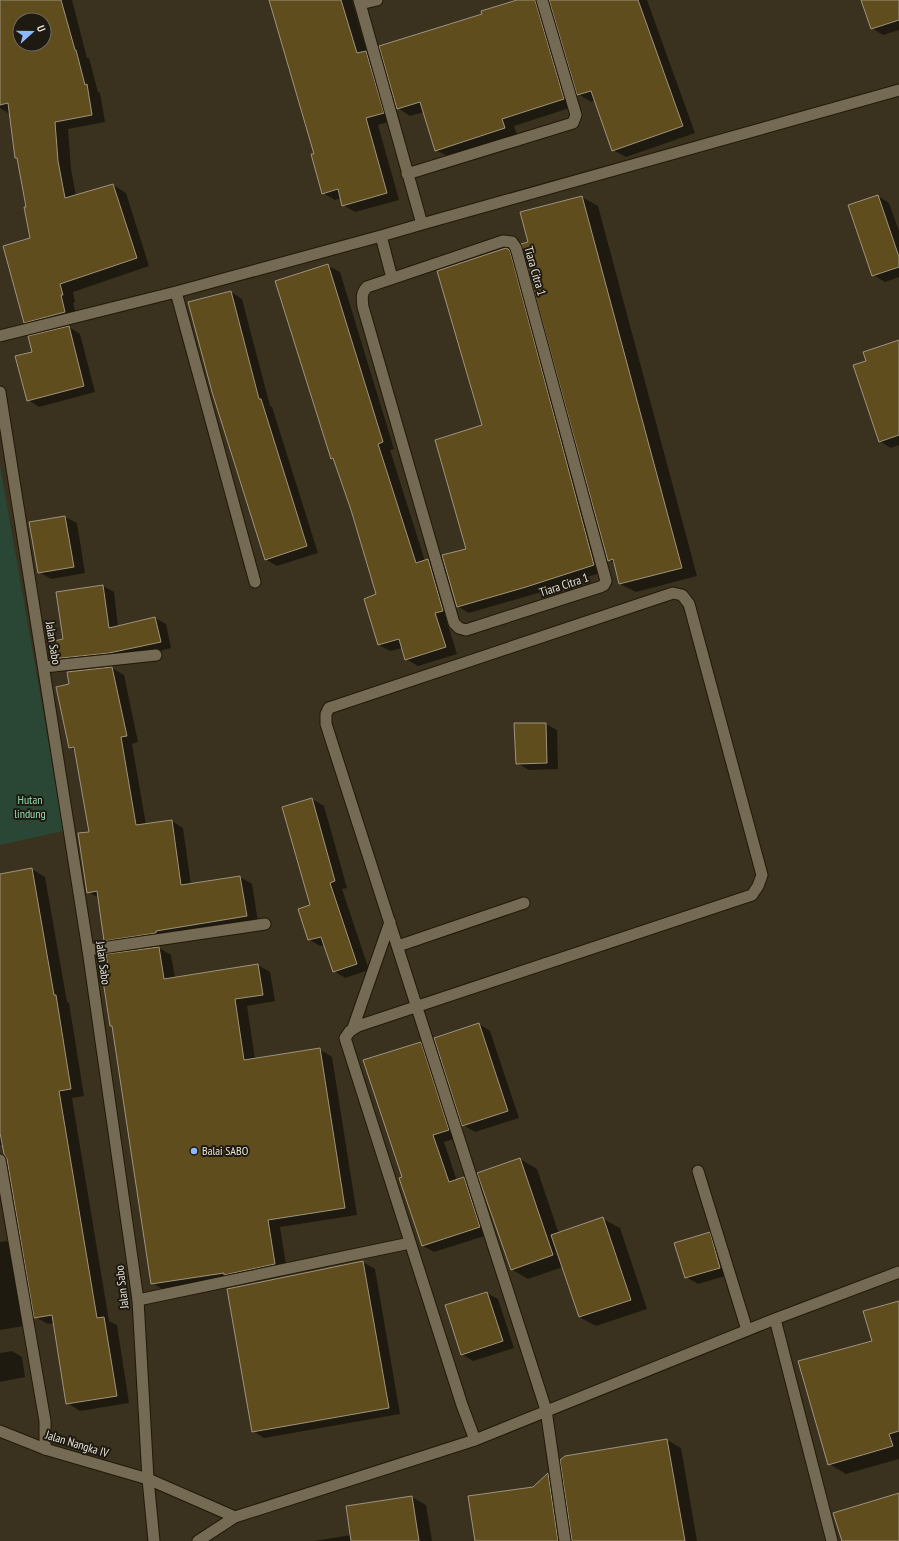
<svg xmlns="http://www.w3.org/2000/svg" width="899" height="1541" font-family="'PT Sans Narrow',sans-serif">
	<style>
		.green { fill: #2a4635 }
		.shadow { fill: #0007; fill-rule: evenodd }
		.building { fill: #604d1e; stroke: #9e937d; fill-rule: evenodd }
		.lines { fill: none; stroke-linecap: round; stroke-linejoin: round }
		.service-casing { stroke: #221906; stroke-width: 13 }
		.minor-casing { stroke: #221906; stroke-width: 13 }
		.tertiary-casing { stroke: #221906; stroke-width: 13 }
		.service { stroke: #756b55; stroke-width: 11 }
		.minor { stroke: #756b55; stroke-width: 11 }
		.tertiary { stroke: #756b55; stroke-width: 11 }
		.poi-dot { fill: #8db9fc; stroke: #1e1a11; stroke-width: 1.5 }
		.labels { text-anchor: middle; stroke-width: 4; stroke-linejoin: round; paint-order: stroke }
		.street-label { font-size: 12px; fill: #e7e2d6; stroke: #1e1a11 }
		.park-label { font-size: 12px; fill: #91dbae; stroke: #1e1a11 }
		.poi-label { font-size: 12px; fill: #e7e2d6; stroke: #1e1a11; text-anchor: start }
	</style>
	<rect width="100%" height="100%" fill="#3a321e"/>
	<path class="green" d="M0,465L64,831L0,845Z"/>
	<path class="shadow" d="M0,0H72L87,58H89L98,92L100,93L105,122L68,129L71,169L76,196L113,185L126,193L149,266L73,292L75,302L73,303L78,320L38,330L25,322L31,239L10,113H8L0,108ZM20,20H44V44H20Z
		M270,0H355L352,1L367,52L378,59L395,120L378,125L399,200L355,212L343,205L341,198L335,200L323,193L315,154Z
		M520,0H647L695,133L626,157L613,150L595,100L591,102L578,94L551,2H549L547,10L576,106L514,126L517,135L449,157L436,150L424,112L410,116L398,108L484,14Z
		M862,0H899V30L883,35L872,28Z
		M878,196L889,203L899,231V277L885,282L873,275Z
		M582,197L598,206L697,576L636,592L620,584L615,564L609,560L521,213Z
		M508,250L520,256L606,571L538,593L469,613L457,606L467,549Z
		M328,266L340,272L394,449L390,450L425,561L428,560L440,567L454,617L446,619L457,654L418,666L406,659L403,648L390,651L379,645L378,595L335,460L332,458Z
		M231,292L242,299L270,406L272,407L318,553L277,566L265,559Z
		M69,327L80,334L95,392L39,407L28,400L33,352Z
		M899,341V445L891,448L879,441L867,361Z
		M65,517L77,523L85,573L51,579L39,572L30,523Z
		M103,586L114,592L118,627L155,618L166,624L171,648L143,655L64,665L53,658L64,640Z
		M112,668L124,675L138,742L132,744L146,825L172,821L183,828L191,885L240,877L252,884L258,922L117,947L105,940L99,898L88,892L90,833L76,751L70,747V685Z
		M546,724L557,730L558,769L529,770L517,763Z
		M312,799L324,806L347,888L342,889L369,970L345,978L334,971L325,945L320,946L308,939L311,906Z
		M32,869L45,877L67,1002L69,1003L84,1096L72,1098L109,1321L117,1325L129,1403L80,1411L67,1403L54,1323L48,1324L35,1317L8,1158L3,1145H0V875Z
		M159,948L171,955L175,978L258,965L270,972L275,1001L247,1006L255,1059L319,1049L332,1057L357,1215L280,1227L287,1271L164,1290L152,1283L113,1027L111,1025V974Z
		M479,1024L490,1031L519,1118L475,1132L463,1125Z
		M421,1043L432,1050L460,1137L444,1142L457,1181L464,1178L476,1185L491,1234L434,1252L423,1246L404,1177Z
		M520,1159L537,1169L559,1234L603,1219L620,1228L647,1309L596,1326L579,1317L563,1267L528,1279L511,1269Z
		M709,1233L721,1240L732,1274L698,1284L686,1277Z
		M6,1241L16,1246L30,1325L0,1330V1242Z
		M363,1262L375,1269L400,1414L264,1438L253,1431Z
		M487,1293L498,1299L514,1348L473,1361L462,1354Z
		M899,1302V1459L846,1474L829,1464L873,1341Z
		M12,1351L22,1357L25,1377L0,1382V1353Z
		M667,1440L681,1448L697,1541H573Z
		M548,1474L562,1482L570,1541H476Z
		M412,1497L426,1505L432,1541H314L351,1535Z"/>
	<path class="building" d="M0,0H61L75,50H76L85,85L87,84L92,115L55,122L58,161L65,198L113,184L137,258L60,284L63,295H61L65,312L24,323L3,246L30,238L24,207H26L17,158H15L8,103L0,105ZM20,20H44V44H20Z
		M269,0H341L357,53L366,51L384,113L366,118L387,193L342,206L338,189L322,194L311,154H314Z
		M517,0H535L564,99L502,119L505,128L435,151L420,102L397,109L379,46L482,14L481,11Z
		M549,0H638L683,126L612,151L591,91L577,95Z
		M861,0H899V20L871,29Z
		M878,195L899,257V267L872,276L848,205Z
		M582,196L682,568L619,584L613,559L608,561L521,244L528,242L520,212Z
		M506,248L508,249L510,251L594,565L526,587L457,607L442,555L466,549L435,440L482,425L437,271Z
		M328,264L383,442L378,444L416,563L428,559L443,611L435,613L446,647L405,660L399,639L378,645L364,599L376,594L351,510L333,458L331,459L275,281Z
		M231,291L259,399H261L307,546L265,560L212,392L188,302Z
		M69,326L84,386L27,401L15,356L32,352L28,336Z
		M899,340V435L879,442L853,365L866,361L863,352Z
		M65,516L74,567L38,573L29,522Z
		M103,585L109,628L155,617L161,642L109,653L52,659L49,642L63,639L56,592Z
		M112,667L127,736L121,737L136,825L172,820L181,885L240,876L247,916L156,931V933L104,941L97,891L87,893L78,833L89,832L74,747L69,748L56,687L69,684L67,672Z
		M514,723H546L547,763L516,764Z
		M312,798L335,881L330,883L357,964L333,972L321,937L308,940L298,909L310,905L282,807Z
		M32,868L54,995H56L71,1089L59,1091L97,1318L104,1317L117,1396L66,1404L52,1315L34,1318L7,1159L4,1154L0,1133V874Z
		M159,947L164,979L258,964L263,995L235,999L244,1060L320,1048L345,1208L268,1220L275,1264L224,1275V1273L151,1284L112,1026H110L102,974L109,973L106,954Z
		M479,1023L508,1111L462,1126L434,1038Z
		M421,1042L449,1130L433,1135L449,1182L464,1177L480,1227L422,1246L399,1178L402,1177L363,1060Z
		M520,1158L553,1255L511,1270L477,1173Z
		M603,1217L631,1300L579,1317L551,1235Z
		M710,1232L720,1268L685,1278L674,1243Z
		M363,1261L389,1408L252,1432L227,1289Z
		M487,1292L503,1341L461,1355L445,1305Z
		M899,1301V1431L889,1434L893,1446L828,1465L798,1361L872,1341L863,1311Z
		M667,1439L685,1541H572L560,1460L565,1456Z
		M548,1473L558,1541H475L468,1496L533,1487Z
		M899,1493V1541H842L833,1513Z
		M412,1496L419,1541H351L346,1506Z"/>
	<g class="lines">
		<defs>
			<path id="service" d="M398,946L524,903
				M0,1160L45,1421V1449
				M698,1171L747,1330
				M138,1300L410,1243"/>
			<path id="minor" d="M359,0L422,224
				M360,4L377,0
				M407,174L573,123L576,115L542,0
				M381,236L392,278
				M503,241L512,242L516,248L606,581L604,585L600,587L466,630L459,628L454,623L363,307C362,299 361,293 367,287Z
				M176,292L255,582
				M0,336L176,292L381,236L422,224L899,90
				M44,667L156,655
				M88,950L265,924
				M353,1028L390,922
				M775,1319L832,1541
				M0,1431L45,1449L148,1479L235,1517
				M475,1440L462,1405L345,1038L350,1031L358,1026L752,895L758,886L762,875L689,604L682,595L673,593L329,708L326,714V724L546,1410L565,1541
				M198,1541L235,1517L475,1440L775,1319L899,1272"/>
			<path id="tertiary" d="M0,392L88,950L138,1300L148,1479L154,1541"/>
		</defs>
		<use href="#service" class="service-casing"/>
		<use href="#minor" class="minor-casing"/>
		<use href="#tertiary" class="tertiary-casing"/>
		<use href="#service" class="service"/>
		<use href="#minor" class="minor"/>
		<use href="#tertiary" class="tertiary"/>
	</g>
	<circle class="poi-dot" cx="194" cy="1151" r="4"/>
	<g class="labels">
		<g class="street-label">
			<text transform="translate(535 271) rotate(74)" y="4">Tiara Citra 1</text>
			<text transform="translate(564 585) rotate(-18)" y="4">Tiara Citra 1</text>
			<text transform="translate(53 643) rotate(81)" y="4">Jalan Sabo</text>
			<text transform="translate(103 963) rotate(82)" y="4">Jalan Sabo</text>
			<text transform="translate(122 1287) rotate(-97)" y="4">Jalan Sabo</text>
			<text transform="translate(77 1444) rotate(17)" y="4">Jalan Nangka IV</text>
		</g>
		<g class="park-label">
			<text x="30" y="804">Hutan<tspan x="30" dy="14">lindung</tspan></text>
		</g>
		<g class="poi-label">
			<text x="202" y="1155">Balai SABO</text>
		</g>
	</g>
	<g transform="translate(32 32) rotate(69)"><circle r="19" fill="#1e1a11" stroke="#6e6a60"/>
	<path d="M0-3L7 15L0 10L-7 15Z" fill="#8db9fc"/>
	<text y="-6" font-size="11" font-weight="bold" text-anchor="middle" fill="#e7e2d6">U</text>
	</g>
</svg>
